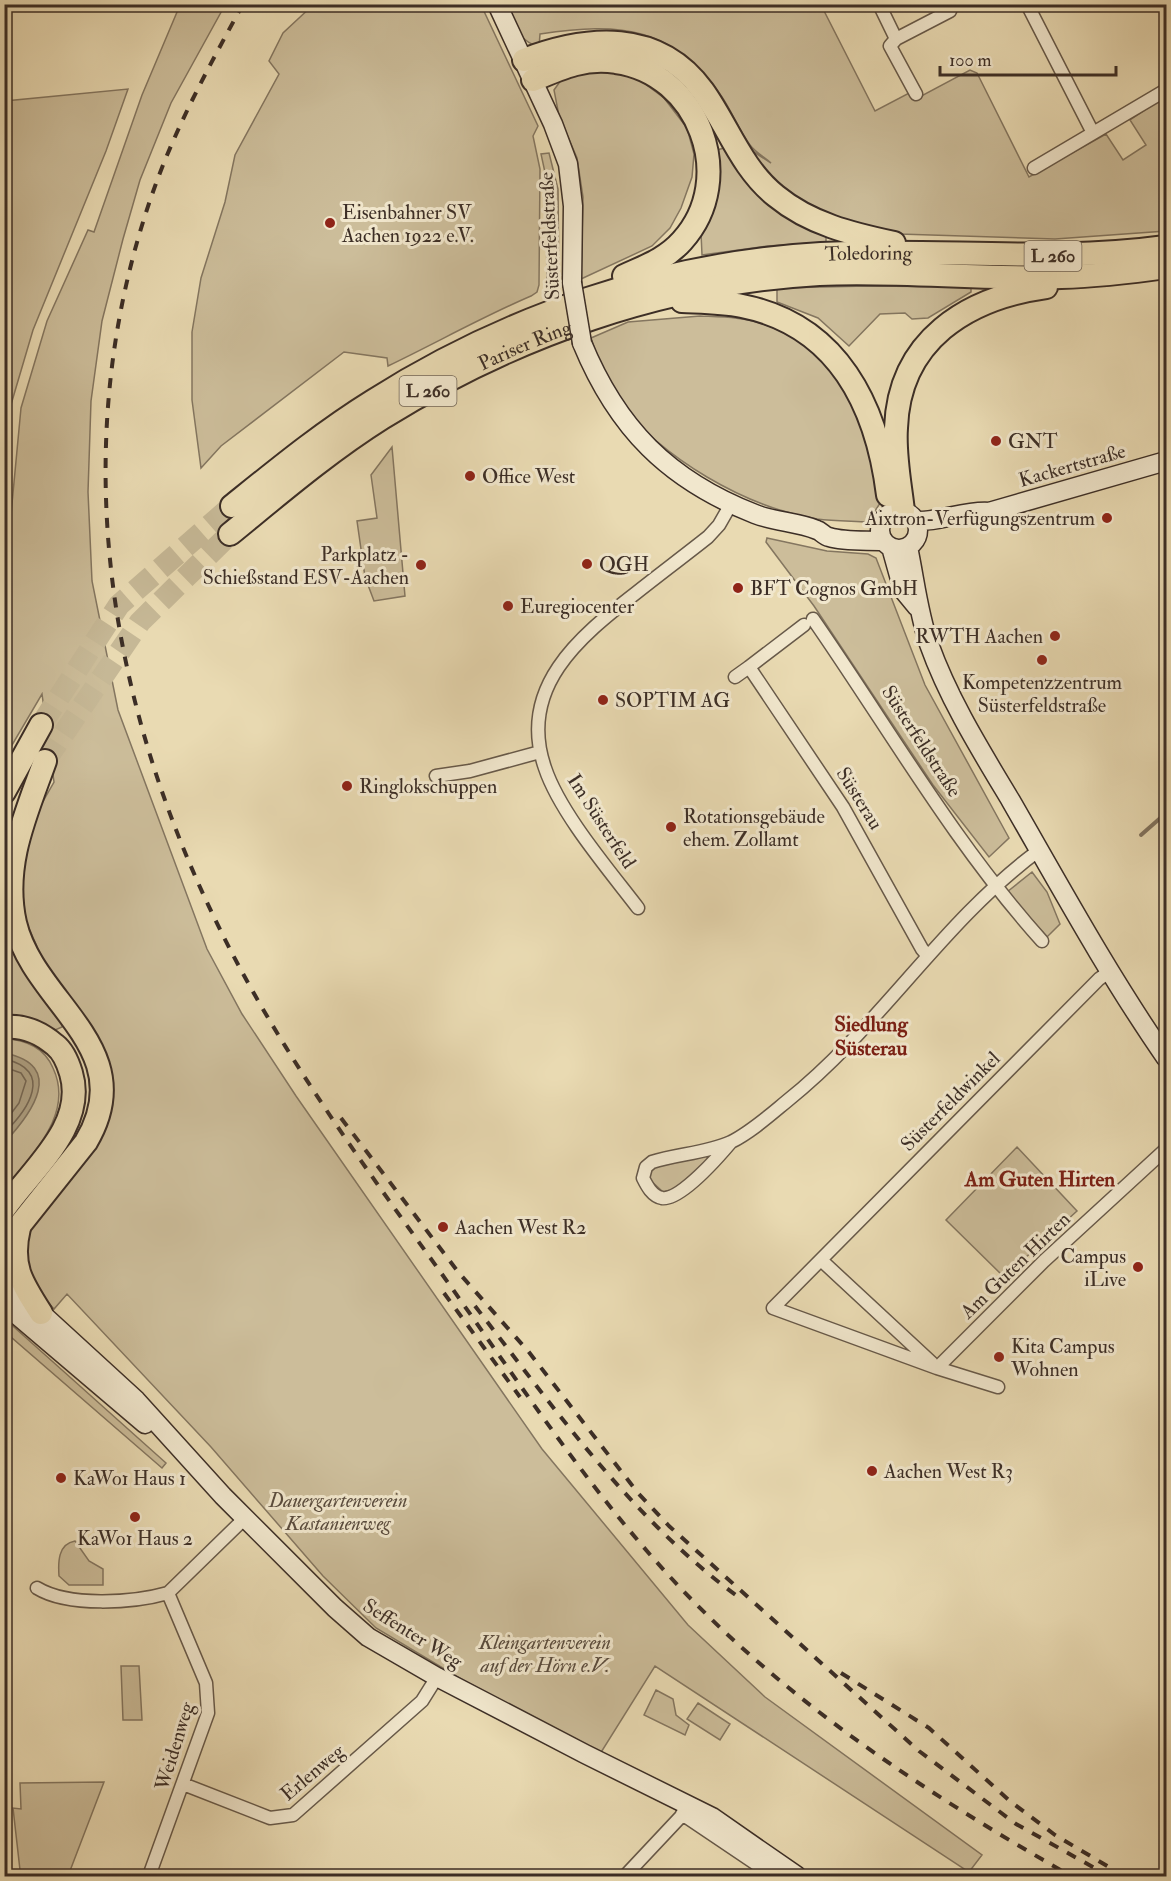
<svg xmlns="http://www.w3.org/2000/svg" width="1171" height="1881" font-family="'IM FELL Double Pica',serif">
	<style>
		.green { fill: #ccbd9a; stroke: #847660; stroke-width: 1.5 }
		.water { fill: #aea082; stroke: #80725d; stroke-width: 1.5 }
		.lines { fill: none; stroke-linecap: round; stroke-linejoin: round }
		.shore { stroke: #756754; stroke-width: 1.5 }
		.stream { stroke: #80725d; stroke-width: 4 }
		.highway-tunnel { stroke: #c6b896; stroke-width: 22; stroke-dasharray: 22 11; stroke-linecap: butt }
		.street-casing { stroke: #675949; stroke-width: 15 }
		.secondary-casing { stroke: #3c2e26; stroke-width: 21 }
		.highway-casing { stroke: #3c2e26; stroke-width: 26 }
		.street { stroke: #f1e7cd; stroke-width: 12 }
		.secondary { stroke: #f1e7cd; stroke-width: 18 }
		.highway { stroke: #e9dab2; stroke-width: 22 }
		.rail { stroke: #3c2e26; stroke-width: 4; stroke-dasharray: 10 10; stroke-linecap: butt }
		.secondary-bridge-casing { stroke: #3c2e26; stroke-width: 21; stroke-linecap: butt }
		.secondary-bridge { stroke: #f1e7cd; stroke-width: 18 }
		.poi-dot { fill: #8f2418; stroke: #f1e7cd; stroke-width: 2 }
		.labels { text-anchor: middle; stroke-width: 6; stroke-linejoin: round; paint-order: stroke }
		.shield { fill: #f1e7cd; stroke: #726658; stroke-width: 1.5 }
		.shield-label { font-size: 18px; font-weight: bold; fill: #3c2e26 }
		.poi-label { font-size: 20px; fill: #3c2e26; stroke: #f1e7cd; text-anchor: start }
		.street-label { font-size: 20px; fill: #3c2e26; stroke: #f1e7cd }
		.park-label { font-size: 20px; font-style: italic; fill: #594b3d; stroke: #f1e7cd }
		.neighbourhood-label { font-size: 21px; font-weight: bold; fill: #7a1f14; stroke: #f1e7cd }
	</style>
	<rect width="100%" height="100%" fill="#e9dab2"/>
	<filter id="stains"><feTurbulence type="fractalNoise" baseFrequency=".00333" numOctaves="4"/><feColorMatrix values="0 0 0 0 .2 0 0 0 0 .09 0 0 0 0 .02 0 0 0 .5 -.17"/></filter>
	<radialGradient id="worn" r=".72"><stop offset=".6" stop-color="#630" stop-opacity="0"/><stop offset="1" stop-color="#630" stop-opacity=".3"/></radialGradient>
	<path class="green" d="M180,5H225L171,103L140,180L123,239L102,321L91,401L88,492L92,581L118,710L207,949L242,1014L296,1096L542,1449L688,1625L765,1697L982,1855L969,1872L976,1876H965L969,1872L655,1666L600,1754L461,1679L376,1628L323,1576L211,1447L67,1294L54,1309L32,1285L23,1238L108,1107L16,899L25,833L54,782L42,694L5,757L4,517L6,514L10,525L21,408L47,321L88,230L94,232L142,95Z
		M313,5H481L538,126L533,136L540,169L539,285L537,292L531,296C482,317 436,343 388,366L387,358L344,352L221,446L201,468L192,400V332L201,278L225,202L235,155L279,74L269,61L283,33Z
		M504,5H821L875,111L911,92L914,100L970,70L977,73L1029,177L1106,134L1123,160L1146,145L1130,120L1166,96V231L1055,239L899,234L819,212L774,183L743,145L771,163C764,157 755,152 750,145C739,130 732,112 722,97C674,26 620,22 540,34L539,47C518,41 513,23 504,5Z
		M601,70L633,75L664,98L687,128L694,154L692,177L681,208L670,228L652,246L581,279L583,197L577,158L559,116L554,90L564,76Z
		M128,89L106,151L33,330L10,408L5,465V101Z
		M724,148C753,196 777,210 826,236V242L768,246L702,255L701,233L715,207L720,173L717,150Z
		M549,153L558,189L559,289L547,295L546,177L541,154Z
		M868,286L971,287V292L928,318L912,319L905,313L880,314L849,346L818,318L777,302V288Z
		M700,316C721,317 744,317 763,324C809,339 846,379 863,424C872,448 876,475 882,500L868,522C851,521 834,521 817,519C745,507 663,459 618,401C605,383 598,359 591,338L628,322Z
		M392,447L405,596L374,601L365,577L357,521L377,518L371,475Z
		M767,538L827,551L868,554L876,558L925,685L1009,838L989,857L933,785L814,606L766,542Z
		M1032,872L1047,892L1060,924L1047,937L1007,892Z
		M4,906C9,957 29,982 63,1018L62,1027L53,1031L34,1019L5,1014Z
		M5,1038C27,1041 44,1047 53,1068C75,1115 31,1154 5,1189Z
		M1017,1147L1077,1211L1004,1277L946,1220Z
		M706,1152L708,1161L678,1188L663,1192L649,1179V1173L655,1167Z
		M5,1319L166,1463L162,1468L12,1338L5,1337Z
		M75,1541L89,1561L103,1569V1585H69L59,1576C58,1562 58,1544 75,1541Z
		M121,1666H139L142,1720H123Z
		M656,1690L673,1699L676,1715L689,1725L685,1735L644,1715Z
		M698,1703L730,1724L720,1740L687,1719Z
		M104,1782L68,1876H38L20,1870L13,1808L21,1809L20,1783Z"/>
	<path class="water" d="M5,1053C66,1066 32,1113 5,1142Z"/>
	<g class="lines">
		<path class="shore" d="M4,1059C55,1070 28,1110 4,1133
			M4,1067L21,1073L26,1081L19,1103L4,1123"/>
		<path class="stream" d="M1141,835L1166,813"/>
		<path class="highway-tunnel" d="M41,725L119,605L232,506
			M45,761L140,622L230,534"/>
		<defs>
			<path id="street" d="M879,4L896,39L890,46L916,94
				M1027,4L1093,133
				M896,39L950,11
				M1034,168L1166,90
				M813,619C888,727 954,843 1042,941
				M804,625L749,667L843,807L922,949L928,956
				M735,677L749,667
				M436,776L470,771L540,752
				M638,908C609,870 560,813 545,768C517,688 579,637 636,593C660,574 684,556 708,537L719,525L731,504
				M731,1142C720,1155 680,1201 662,1198C652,1196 647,1186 643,1178L646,1167L652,1162C677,1154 707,1153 731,1142C751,1132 770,1115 787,1101C880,1027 942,922 1038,851
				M821,1260L932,1363
				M937,1368L1044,1261L1166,1149
				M998,1387L937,1368L773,1308L1099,979L1109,972
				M37,1588C68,1607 133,1603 168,1593L245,1518
				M183,1784L270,1818L293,1815L422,1701L437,1677
				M682,1814L774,1876
				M149,1876L208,1713L206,1683L168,1593
				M625,1876L686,1811"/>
			<path id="secondary" d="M497,4L553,124L568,164L573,206L572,283
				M582,343C617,428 668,480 755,514C775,522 798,522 817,530C821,531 824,536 829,537C845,542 866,540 883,541
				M880 530a19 19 0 1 1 38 0a19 19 0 1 1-38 0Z
				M916,521C941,522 965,510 989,512L1166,461
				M891,547L903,590L917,607
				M908,547C915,580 918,612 929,644C949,700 981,751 1011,801C1061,888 1109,976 1166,1058
				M4,1284L41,1313L136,1400L223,1496L335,1608L368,1637L437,1677L585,1754L712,1817L797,1876
				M4,1304L145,1424"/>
			<g id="highway">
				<path d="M524,60C587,36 658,29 703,91C728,126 741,168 776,196C810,224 852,234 894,243"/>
				<path d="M533,80C561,68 585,57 616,62C698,73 739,178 682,241C666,259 646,266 624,276"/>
				<path d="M682,301C702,302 722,302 742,306C838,325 877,406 888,495"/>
				<path id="s1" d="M232,506C278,469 323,432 373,401C507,316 662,263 821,254C938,248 1049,263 1166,247"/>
				<path d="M903,511C900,484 894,455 896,428C899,340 967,298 1046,287"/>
				<path id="s2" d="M230,534C279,494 328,452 382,418C514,336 663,283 819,274C900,270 980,280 1061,277C1096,276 1131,272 1166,267"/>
				<path d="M4,792L41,725"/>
				<path d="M4,1027C24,1025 41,1033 55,1045C64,1052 68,1063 71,1073C87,1126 31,1170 4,1209"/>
				<path d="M19,1228C10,1265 21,1282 41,1313"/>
				<path d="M4,1245L86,1142C142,1048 34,1004 15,923C2,865 26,814 45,761"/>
			</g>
		</defs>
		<use href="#street" class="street-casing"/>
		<use href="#secondary" class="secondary-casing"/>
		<use href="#highway" class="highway-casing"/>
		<use href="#street" class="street"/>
		<use href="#secondary" class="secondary"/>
		<use href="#highway" class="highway"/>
		<path class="rail" d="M243,4C212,61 181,117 158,178C52,463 116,761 267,1016C319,1104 379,1187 439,1270C520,1383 597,1504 695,1603C805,1714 936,1799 1071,1876
			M341,1118L459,1273L528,1351L638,1493L669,1526L919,1751L1016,1824L1109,1876
			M444,1293L520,1397
			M475,1306C555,1409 631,1518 737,1596
			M841,1673L929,1728L1011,1802L1055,1835L1124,1876"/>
		<defs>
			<path id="secondary-bridge" d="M572,283L582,343"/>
		</defs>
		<use href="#secondary-bridge" class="secondary-bridge-casing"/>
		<use href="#secondary-bridge" class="secondary-bridge"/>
	</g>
	<g class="poi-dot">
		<circle cx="330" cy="223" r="6"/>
		<circle cx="996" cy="441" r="6"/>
		<circle cx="470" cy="476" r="6"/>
		<circle cx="1107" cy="518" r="6"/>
		<circle cx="587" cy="564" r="6"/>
		<circle cx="421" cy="565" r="6"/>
		<circle cx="738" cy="588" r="6"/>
		<circle cx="508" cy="606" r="6"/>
		<circle cx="1055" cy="636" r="6"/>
		<circle cx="1042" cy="660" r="6"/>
		<circle cx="603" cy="700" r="6"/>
		<circle cx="347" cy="786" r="6"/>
		<circle cx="671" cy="827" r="6"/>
		<circle cx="443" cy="1227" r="6"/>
		<circle cx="1138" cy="1267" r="6"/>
		<circle cx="999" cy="1357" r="6"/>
		<circle cx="872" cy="1471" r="6"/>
		<circle cx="61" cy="1478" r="6"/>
		<circle cx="135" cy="1517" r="6"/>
	</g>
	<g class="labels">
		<g class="shield">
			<rect x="1024.5" y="241" width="57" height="30" rx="4.5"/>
			<rect x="399.5" y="376" width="57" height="30" rx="4.5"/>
		</g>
		<g class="shield-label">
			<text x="1053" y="262">L 260</text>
			<text x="428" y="397">L 260</text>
		</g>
		<g class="poi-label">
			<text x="342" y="219">Eisenbahner SV<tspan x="342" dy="23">Aachen 1922 e.V.</tspan></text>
			<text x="1008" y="448">GNT</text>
			<text x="482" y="483">Office West</text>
			<text x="1095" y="525" text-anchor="end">Aixtron-Verfügungszentrum</text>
			<text x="409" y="561" text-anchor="end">Parkplatz -<tspan x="409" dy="23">Schießstand ESV-Aachen</tspan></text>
			<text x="599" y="571">QGH</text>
			<text x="750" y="595">BFT Cognos GmbH</text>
			<text x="520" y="613">Euregiocenter</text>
			<text x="1043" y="643" text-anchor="end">RWTH Aachen</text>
			<text x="1042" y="689" text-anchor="middle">Kompetenzzentrum<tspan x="1042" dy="23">Süsterfeldstraße</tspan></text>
			<text x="615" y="707">SOPTIM AG</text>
			<text x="359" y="793">Ringlokschuppen</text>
			<text x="683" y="823">Rotationsgebäude<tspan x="683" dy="23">ehem. Zollamt</tspan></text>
			<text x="455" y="1234">Aachen West R2</text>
			<text x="1126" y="1263" text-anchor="end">Campus<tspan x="1126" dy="23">iLive</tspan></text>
			<text x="1011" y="1353">Kita Campus<tspan x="1011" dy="23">Wohnen</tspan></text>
			<text x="884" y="1478">Aachen West R3</text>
			<text x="73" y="1485">KaWo1 Haus 1</text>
			<text x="135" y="1545" text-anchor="middle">KaWo1 Haus 2</text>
		</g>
		<g class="street-label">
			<text transform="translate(549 236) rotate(-93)" y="7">Süsterfeldstraße</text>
			<text dy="7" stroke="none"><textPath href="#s1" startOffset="700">Toledoring</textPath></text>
			<text dy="7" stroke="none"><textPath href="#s2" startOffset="352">Pariser Ring</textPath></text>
			<text transform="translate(1072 465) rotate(-16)" y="7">Kackertstraße</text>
			<text transform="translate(922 741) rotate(57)" y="7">Süsterfeldstraße</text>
			<text transform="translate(860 798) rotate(58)" y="7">Süsterau</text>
			<text transform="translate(602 821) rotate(57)" y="7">Im Süsterfeld</text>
			<text transform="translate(950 1101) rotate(-45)" y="7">Süsterfeldwinkel</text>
			<text transform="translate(1015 1265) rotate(-44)" y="7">Am Guten Hirten</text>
			<text transform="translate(413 1633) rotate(32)" y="7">Seffenter Weg</text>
			<text transform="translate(174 1746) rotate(-73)" y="7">Weidenweg</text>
			<text transform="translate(312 1772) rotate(-40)" y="7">Erlenweg</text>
		</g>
		<g class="park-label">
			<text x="338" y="1507">Dauergartenverein<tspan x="338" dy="23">Kastanienweg</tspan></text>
			<text x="545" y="1649">Kleingartenverein<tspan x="545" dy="23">auf der Hörn e.V.</tspan></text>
		</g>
		<g class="neighbourhood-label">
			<text x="871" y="1031">Siedlung<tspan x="871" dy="24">Süsterau</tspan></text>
			<text x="1040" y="1186">Am Guten Hirten</text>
		</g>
	</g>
	<rect width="1171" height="1881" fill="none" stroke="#e9dab2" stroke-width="24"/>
	<rect x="6" y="6" width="1159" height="1869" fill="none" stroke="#3c2e26" stroke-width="3"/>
	<rect x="12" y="12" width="1147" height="1857" fill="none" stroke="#3c2e26" stroke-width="1.5"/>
	<path d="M940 66v9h176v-9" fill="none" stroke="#3c2e26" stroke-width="3"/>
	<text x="949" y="66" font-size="18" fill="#3c2e26" stroke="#f1e7cd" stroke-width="4.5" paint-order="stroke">100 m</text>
	<rect width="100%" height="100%" filter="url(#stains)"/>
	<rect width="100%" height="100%" fill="url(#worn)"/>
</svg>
